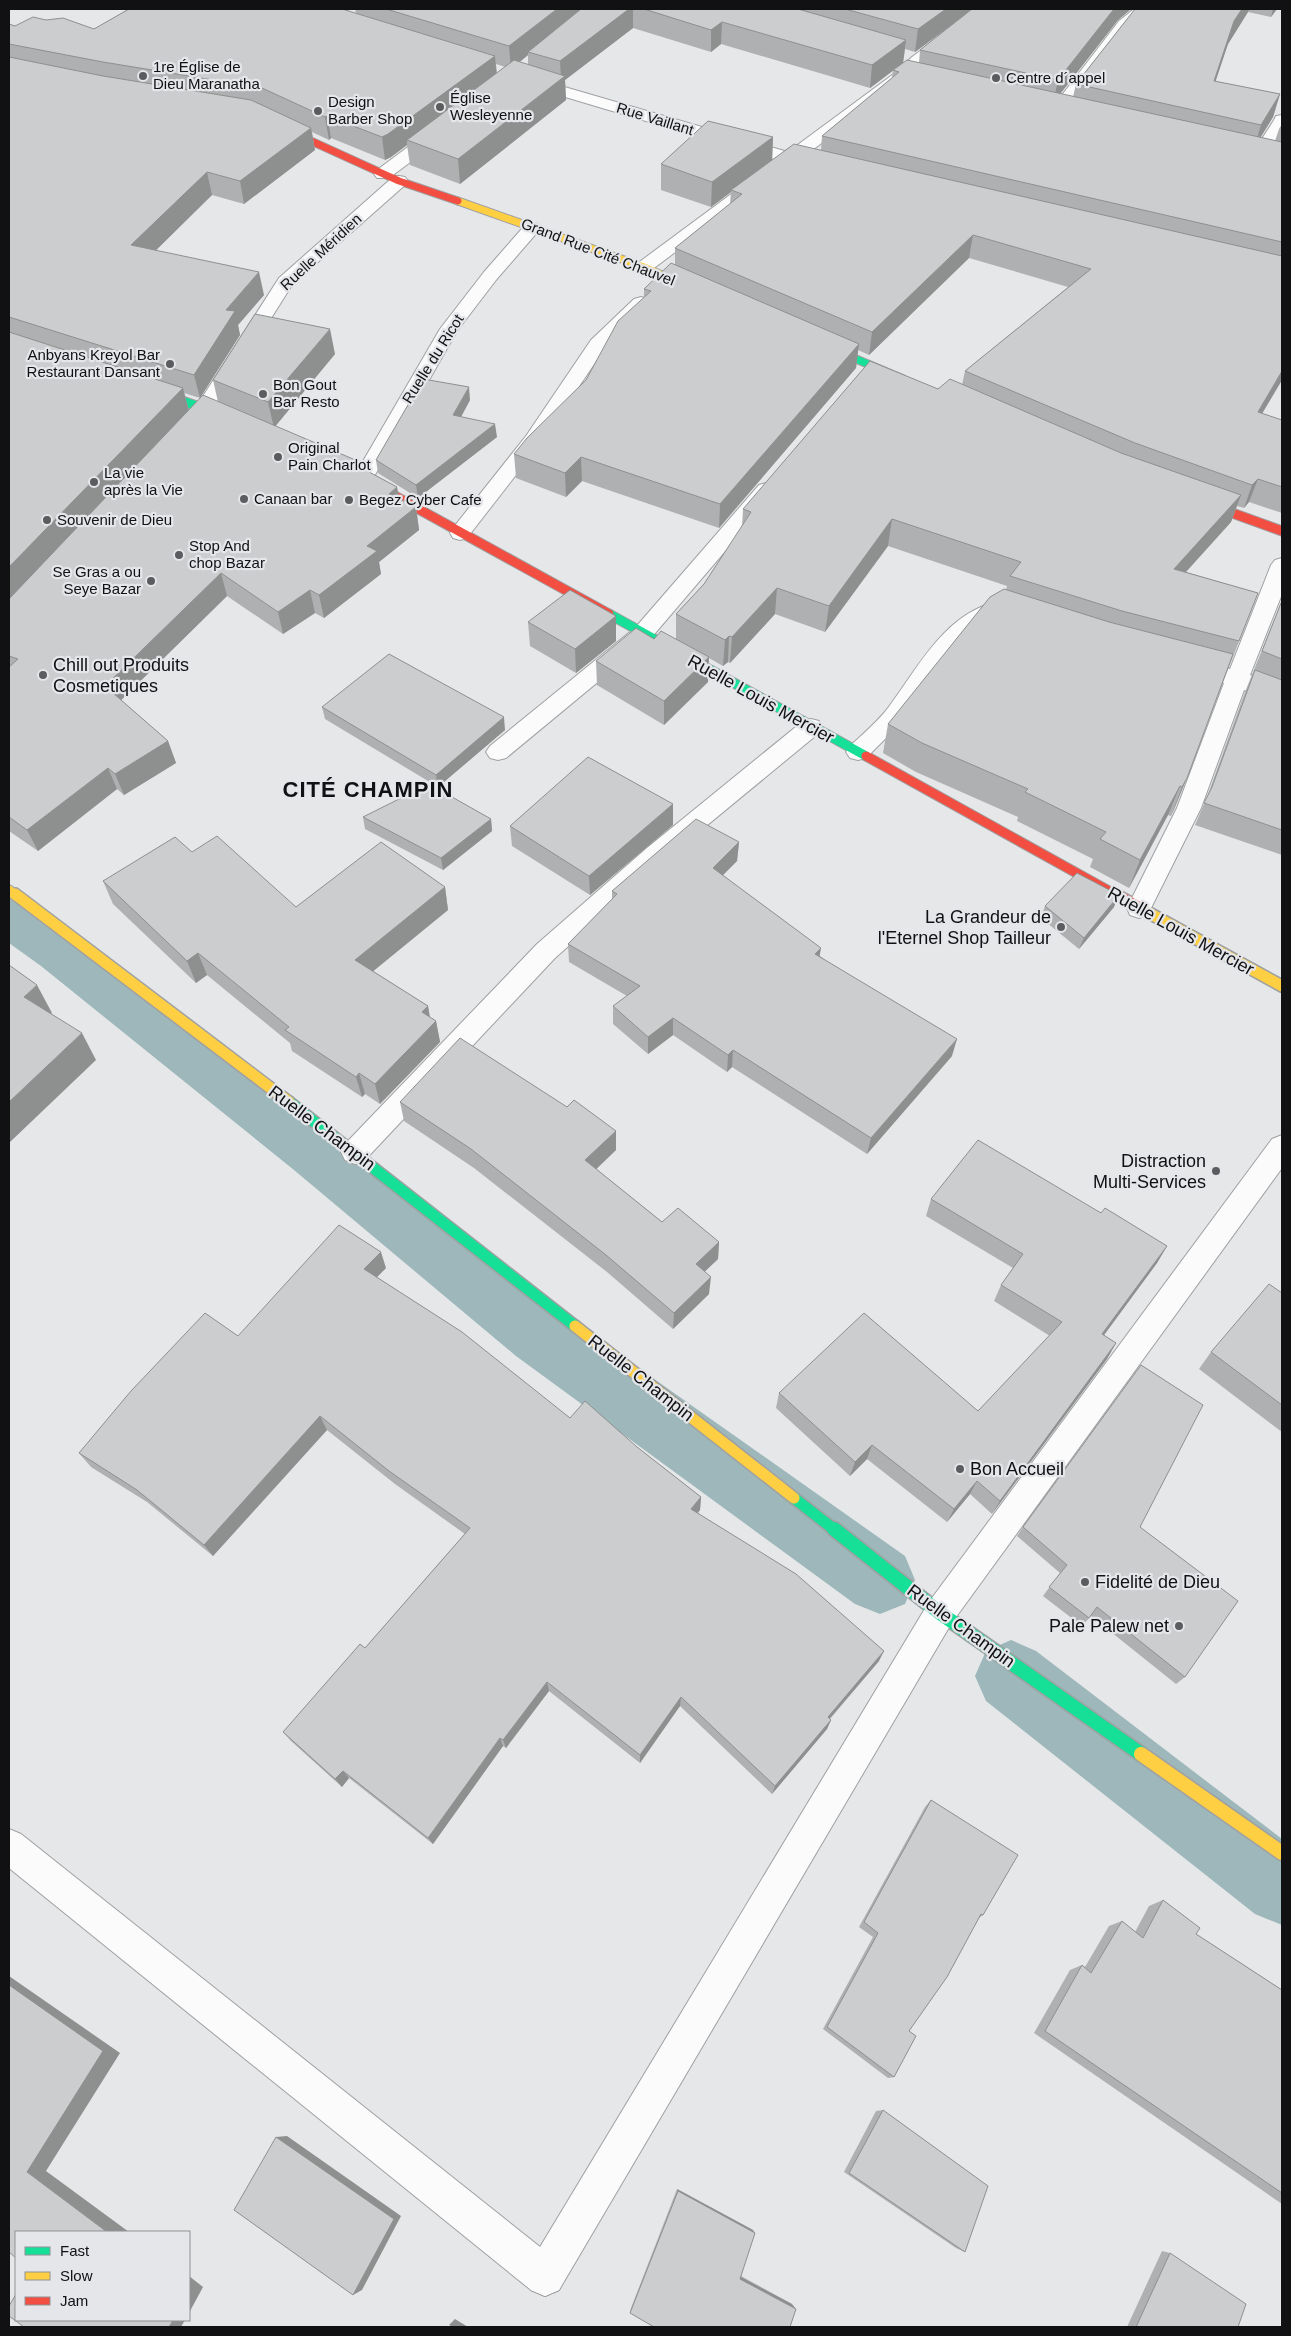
<svg xmlns="http://www.w3.org/2000/svg" width="1291" height="2336" viewBox="0 0 1291 2336" font-family="Arial,sans-serif">
<rect width="100%" height="100%" fill="#e5e7e9"/>
<g fill="none" stroke-linecap="round" stroke-linejoin="round">
<g fill="#9db7ba" fill-rule="evenodd">
<path d="M9 894 28 900 79 936 336 1134 562 1314 905 1556 915 1580 905 1604 880 1614 855 1604 516 1356 294 1170 41 966 9 943Z"/>
<path d="M1011 1640 1036 1651 1282 1839V1925L1255 1914 986 1701 975 1676 986 1651Z"/>
</g>
<g stroke="#9fa0a2" stroke-width="2">
<g id="lane">
<path d="M1282 115V133L1267 156 1265 160H1253L1251 156 1274 120 1276 116Z"/>
<path d="M9 1829 21 1834 559 2262 565 2276 559 2290 545 2296 531 2290 9 1868Z"/>
</g>
</g>
<g stroke="#9fa0a2" stroke-width="2">
<g id="street">
<path d="M976 9H993L924 63 907 79 803 157 819 161 822 165 819 169 813 170 793 164 650 271H638L635 267 638 263 777 160 525 85 523 82 525 79H537L788 152 895 73 912 57Z"/>
<path d="M1134 9H1151L1131 27 1064 114H1052L1050 111 1052 108 1119 21Z"/>
<path d="M438 128 444 129 446 133 444 137 389 178H377L374 174 377 170 432 129Z"/>
<path d="M399 176 405 177 408 181 405 185 292 285 212 412 194 431 187 433 180 431 177 427 198 404 279 278 393 177Z"/>
<path d="M532 223 538 224 541 228 496 280 457 331 372 480 365 481 358 480 355 475 440 329 484 272 526 224Z"/>
<path d="M641 297 648 299 650 303 648 307 605 348 540 444 467 538 460 540 453 538 450 533 453 528 526 436 591 340 634 299Z"/>
<path d="M766 483 773 485 776 490 773 495 651 638 506 758 498 760 490 758 486 752 490 746 635 628 759 485Z"/>
<path d="M1282 558V594L1250 675 1282 687V704L1244 690 1201 808 1151 908 1148 915 1139 918 1130 915 1127 908 1177 808 1224 683 1182 672 1179 667 1182 662 1190 659 1230 669 1271 565 1275 560Z"/>
<path d="M995 602 1003 604 1006 609 1003 614 986 622 959 645 900 724 866 758 858 760 850 758 846 752 850 746C863 734 877 722 888 708 918 668 943 616 995 602Z"/>
<path d="M811 719 819 721 822 727 819 733 665 860 555 958 365 1160 355 1164 345 1160 341 1152 345 1144 537 944 647 848 803 721Z"/>
<path d="M1282 1135V1168L951 1624 559 2290 545 2296 531 2290 525 2276 531 2262 929 1602 1272 1139Z"/>
</g>
</g>
<g stroke="#9fa0a2" stroke-width="9">
<g id="fast-far3">
<path d="M823 345 903 379"/>
<path d="M151 390 166 395"/>
</g>
</g>
<g stroke="#9fa0a2" stroke-width="11">
<g id="fast-far2">
<path d="M162 394 228 417"/>
<path d="M609 614 866 756"/>
</g>
</g>
<g stroke="#9fa0a2" stroke-width="14">
<g id="fast-far1">
<path d="M289 1102 575 1326"/>
<path d="M794 1498 836 1531"/>
</g>
</g>
<g stroke="#9fa0a2" stroke-width="17">
<path id="fast" d="M834 1529 940 1613 1141 1754"/>
</g>
<g stroke="#9fa0a2" stroke-width="9">
<path id="slow-far3" d="M458 201 644 267 694 289"/>
</g>
<g stroke="#9fa0a2" stroke-width="11">
<path id="slow-far2" d="M9 890 16 896"/>
</g>
<g stroke="#9fa0a2" stroke-width="14">
<g id="slow-far1">
<path d="M15 894 289 1102"/>
<path d="M1140 908 1282 986"/>
<path d="M575 1326 794 1498"/>
</g>
</g>
<g stroke="#9fa0a2" stroke-width="17">
<path id="slow" d="M1141 1754 1282 1853"/>
</g>
<g stroke="#9fa0a2" stroke-width="9">
<path id="jam-far2" d="M278 126 399 181 458 201"/>
</g>
<g stroke="#9fa0a2" stroke-width="11">
<g id="jam-far1">
<path d="M384 490 609 614"/>
<path d="M1199 501 1282 531"/>
<path d="M866 756 1118 896"/>
</g>
</g>
<g stroke="#9fa0a2" stroke-width="14">
<path id="jam" d="M1115 894 1140 908"/>
</g>
<use href="#lane" fill="#fbfbfc" fill-rule="evenodd"/>
<use href="#street" fill="#fbfbfc" fill-rule="evenodd"/>
<use href="#fast-far3" stroke="#16e098" stroke-width="7"/>
<use href="#fast-far2" stroke="#16e098" stroke-width="9"/>
<use href="#fast-far1" stroke="#16e098" stroke-width="11"/>
<use href="#fast" stroke="#16e098" stroke-width="14"/>
<use href="#slow-far3" stroke="#ffcf43" stroke-width="7"/>
<use href="#slow-far2" stroke="#ffcf43" stroke-width="9"/>
<use href="#slow-far1" stroke="#ffcf43" stroke-width="11"/>
<use href="#slow" stroke="#ffcf43" stroke-width="14"/>
<use href="#jam-far2" stroke="#f24e42" stroke-width="7"/>
<use href="#jam-far1" stroke="#f24e42" stroke-width="9"/>
<use href="#jam" stroke="#f24e42" stroke-width="11"/>
</g>
<g fill="#afb0b1" fill-rule="evenodd">
<path d="M129 9H351L348 11 356 13 355 9H1131L1118 20 1060 94 1073 97 1076 84 1135 9H1277L1271 17 1248 12 1228 44 1215 81 1280 94 1273 117 1260 138 1275 141 1279 129 1282 124V380L1262 414 1282 420V513L1249 502 1244 508 1237 506 1231 522 1186 572 1258 593 1229 667 1175 807 1171 816 1168 815 1129 888 1090 867 1093 859 1017 821 1018 817 916 772 883 753 888 724 1006 590 1007 586 888 546 825 632 775 614 730 663 728 662 723 666 709 658 708 682 664 725 597 685 596 661 654 639H676V614L704 584 742 527 743 509 938 389 962 385 965 371 1068 287 969 258 869 355 858 350 856 368 719 528 582 481 566 497 516 478 514 454 586 380 644 297V289L675 265V248L730 204 731 192 711 207 661 190V164L773 137 772 160 821 150 822 136 892 78 893 70 919 63 920 50 960 19 915 52 905 49 903 63 870 88 721 44 711 52 633 28 565 80 566 100 460 184 410 165 407 145 391 157 385 160 331 138 329 140 312 132 315 150 244 204 212 195 156 250 264 295 238 325 240 335 200 398 184 393 189 410 218 402 213 380 335 354 275 426 371 473 397 487 399 498 416 507 419 530 379 562 381 574 324 618 315 613 283 634 227 596 121 700 168 741 176 763 124 795 117 789 38 851 9 831V24L15 26 46 20 94 29ZM528 55V65L519 62 521 61ZM496 64 505 67 497 73Z"/>
<path d="M470 400 461 417 497 437 418 498 378 473 376 460Z"/>
<path d="M1281 603 1282 604V855L1195 825 1207 797 1245 692Z"/>
<path d="M528 622 616 641 576 673 530 646Z"/>
<path d="M322 707 505 730 438 787 325 719Z"/>
<path d="M673 804V825L590 895 512 846 510 826Z"/>
<path d="M363 817 491 819 492 831 443 870 365 829Z"/>
<path d="M739 842 737 861 723 875 820 956 952 1056 867 1154 732 1067 727 1072 673 1035 648 1054 613 1024V1006L627 996 569 962 568 944 612 899V891Z"/>
<path d="M192 852 296 907 445 887 448 910 373 971 428 1006 430 1017 436 1021 440 1042 380 1104 365 1094 362 1097 292 1051 290 1043 207 975 196 983 113 904 103 881Z"/>
<path d="M1045 906 1114 907 1079 949 1041 918Z"/>
<path d="M400 1102 567 1107 616 1131V1150L596 1169 662 1222 719 1242 718 1259 704 1272 709 1294 673 1329 607 1272 474 1168 404 1121Z"/>
<path d="M931 1199 1101 1213 1167 1246 1157 1263 1104 1335 1116 1343 1107 1359 992 1514 970 1494 947 1522 867 1459 850 1476 776 1408 779 1393 978 1411 1050 1336 994 1301 1001 1285 1013 1268 926 1216Z"/>
<path d="M386 1268 377 1277 570 1418 637 1447 701 1497 700 1510 698 1513 879 1661 830 1719 831 1720 827 1729 772 1794 680 1706 640 1763 549 1691 506 1748 503 1746 433 1844 349 1778 342 1787 291 1741 283 1732 365 1648 465 1534 395 1484 327 1430 213 1556 147 1502 91 1467 79 1453 238 1336Z"/>
<path d="M1282 1293V1432L1199 1369 1211 1352Z"/>
<path d="M1023 1527H1140L1185 1677 1176 1684 1091 1616 1082 1626 1043 1596 1060 1573 1017 1536Z"/>
<path d="M931 1800 983 1915 979 1918 909 2031 894 2077 888 2078 823 2029 873 1937 859 1927 925 1807Z"/>
<path d="M1163 1900 1196 1934 1282 1990V2204L1034 2033 1070 1970 1082 1965 1085 1967 1109 1926 1122 1921 1135 1932 1149 1906Z"/>
<path d="M883 2110 965 2252 956 2248 844 2172 876 2111Z"/>
<path d="M677 2189 753 2230 741 2276 792 2304 630 2313 631 2308Z"/>
<path d="M1162 2251 1170 2253 1238 2327H1127Z"/>
</g>
<g fill="#8e9090">
<path d="M557 9H586L528 52V55L511 69 509 46Z"/>
<path d="M629 9H633V28L565 80 566 100 460 184 458 159 561 79 560 61Z"/>
<path d="M946 9H973L915 52 918 29Z"/>
<path d="M1114 9H1131L1118 20 1053 103 1058 80Z"/>
<path d="M1242 9H1249L1248 12 1228 44 1208 104 1214 81 1234 21Z"/>
<path d="M1273 9H1277L1271 17Z"/>
<path d="M722 22 721 44 711 52V30Z"/>
<path d="M906 40 903 63 870 88 872 65Z"/>
<path d="M495 56 497 79 407 140V145L391 157 385 160 382 137Z"/>
<path d="M1280 94 1273 117 1254 148 1261 125Z"/>
<path d="M327 116 331 138 329 140 325 117Z"/>
<path d="M311 128 315 150 244 204 240 181Z"/>
<path d="M773 137 772 162 731 190V192L711 207 712 182Z"/>
<path d="M207 172 212 195 138 268 131 245Z"/>
<path d="M973 235 969 258 869 355 872 332Z"/>
<path d="M259 272 264 295 238 325 240 335 200 398 194 375 226 310Z"/>
<path d="M330 329 335 354 274 428 268 402Z"/>
<path d="M859 344 856 368 719 528 720 504Z"/>
<path d="M1282 371V380L1249 435 1258 412Z"/>
<path d="M469 387 470 400 455 428 453 415Z"/>
<path d="M183 388 189 411 9 600V567Z"/>
<path d="M495 424 497 437 418 498 416 485Z"/>
<path d="M581 457 582 481 566 497 565 473Z"/>
<path d="M1258 479 1249 502 1244 508 1252 485Z"/>
<path d="M397 487 401 510 389 494Z"/>
<path d="M1241 495 1231 522 1165 595 1174 569Z"/>
<path d="M416 507 419 530 379 562 381 574 324 618 319 595 367 546Z"/>
<path d="M892 519 888 546 825 632 829 606Z"/>
<path d="M221 573 227 596 113 708 105 686Z"/>
<path d="M777 588 775 614 730 663 732 637Z"/>
<path d="M310 590 315 613 283 634 278 612Z"/>
<path d="M616 616V641L576 673 575 649Z"/>
<path d="M729 636 728 662 723 666 725 640Z"/>
<path d="M709 657 708 682 664 725V701Z"/>
<path d="M504 717 505 730 438 787 436 775Z"/>
<path d="M168 741 176 763 124 795 115 774Z"/>
<path d="M108 768 117 789 38 851 27 830Z"/>
<path d="M1187 778 1175 807 1171 816 1182 787Z"/>
<path d="M1180 786 1168 815 1129 888 1140 860Z"/>
<path d="M673 804V825L590 895 589 876Z"/>
<path d="M491 819 492 831 443 870 441 858Z"/>
<path d="M739 842 737 861 712 886 713 868Z"/>
<path d="M445 887 448 910 360 982 355 960Z"/>
<path d="M1119 895 1114 907 1079 949 1084 938Z"/>
<path d="M821 948 818 966 815 954Z"/>
<path d="M198 953 207 975 196 983 187 961Z"/>
<path d="M37 985 52 1013 39 1024 24 997Z"/>
<path d="M428 1006 431 1026 436 1021 440 1042 380 1104 375 1084 422 1012Z"/>
<path d="M673 1018V1035L648 1054V1037Z"/>
<path d="M82 1033 96 1060 9 1143V1102Z"/>
<path d="M957 1039 952 1056 867 1154 871 1138Z"/>
<path d="M733 1050 732 1067 727 1072 728 1055Z"/>
<path d="M359 1073 365 1094 362 1097 356 1077Z"/>
<path d="M616 1131V1150L587 1178 585 1160Z"/>
<path d="M719 1242 718 1259 695 1281 696 1264Z"/>
<path d="M1167 1246 1157 1263 1093 1350 1102 1334Z"/>
<path d="M381 1252 386 1268 369 1285 364 1269Z"/>
<path d="M711 1277 709 1294 673 1329 674 1313Z"/>
<path d="M1116 1343 1107 1359 992 1514 1000 1501Z"/>
<path d="M320 1416 327 1430 213 1556 204 1545Z"/>
<path d="M872 1445 867 1459 850 1476 855 1462Z"/>
<path d="M977 1481 970 1494 947 1522 954 1509Z"/>
<path d="M701 1497 700 1510 690 1521 691 1509Z"/>
<path d="M884 1651 879 1661 824 1725 828 1717Z"/>
<path d="M547 1682 549 1691 506 1748 503 1740Z"/>
<path d="M681 1697 680 1706 640 1763V1755Z"/>
<path d="M831 1720 827 1729 772 1794 775 1786Z"/>
<path d="M500 1738 503 1746 433 1844 428 1838Z"/>
<path d="M343 1771 349 1778 342 1787 335 1779Z"/>
<path d="M9 1976 120 2053 46 2171 129 2232H107L27 2172 9 1985Z"/>
<path d="M287 2136 401 2216 362 2290 353 2295 276 2137Z"/>
<path d="M677 2189 753 2230 755 2233 678 2191Z"/>
<path d="M737 2275 792 2304 796 2309 740 2279Z"/>
<path d="M189 2276 203 2287 189 2313Z"/>
<path d="M455 2319 468 2327H453L449 2325Z"/>
<path d="M173 2320H185L181 2327H169Z"/>
</g>
<g fill="#cbcdce" stroke="#8e9090">
<path d="M129 9H342L495 56 388 134 382 137 327 116 325 117 262 88 103 62 9 44V24L15 26 33 17 46 20 63 18 94 29Z"/>
<path d="M386 9H557L509 46Z"/>
<path d="M581 9H629L560 61 528 52Z"/>
<path d="M644 9H798L906 40 872 65 722 22 711 30Z"/>
<path d="M845 9H946L918 29Z"/>
<path d="M972 9H1114L1058 80 920 50Z"/>
<path d="M1135 9H1242L1234 21 1214 81 1280 94 1261 125 1076 84Z"/>
<path d="M9 57 103 76 251 100 311 128 240 181 207 172 131 245 259 272 226 310 235 311 194 375 9 317Z"/>
<path d="M514 60 565 76 458 159 407 140Z"/>
<path d="M907 60 1282 142V242L822 136 899 72 893 70Z"/>
<path d="M708 121 773 137 712 182 661 164Z"/>
<path d="M794 144 1282 256V371L1258 412 1282 420V487L1258 479 1252 485 1135 443 965 371 1091 269 973 235 872 332 675 248 742 194 731 190Z"/>
<path d="M671 263 859 344 720 504 581 457 565 473 514 454 527 438 586 380 618 321 651 291 644 289Z"/>
<path d="M255 314 330 329 268 402 213 380Z"/>
<path d="M9 332 183 388 9 567Z"/>
<path d="M870 361 938 389 950 379 1121 453 1241 495 1174 569 1258 593 1239 641 1122 611 1010 576 1021 562 892 519 829 606 777 588 732 637 729 636 725 640 676 614 704 584 751 512 743 509Z"/>
<path d="M423 379 469 387 453 415 495 424 416 485 376 460Z"/>
<path d="M203 395 353 459 371 473 397 487 389 494 416 507 367 546 377 551 319 595 310 590 278 612 221 573 105 686 168 741 115 774 108 768 27 830 9 817V667L18 659 9 656V599Z"/>
<path d="M1004 589 1109 622 1233 654 1187 778 1182 787 1180 786 1140 860 1100 839 1106 832 1025 792 1028 789 922 743 888 724 990 597Z"/>
<path d="M570 590 616 616 575 649 528 622Z"/>
<path d="M1281 603 1282 604V659L1262 651Z"/>
<path d="M636 628 654 639 661 631 709 657 664 701 596 661Z"/>
<path d="M389 654 504 717 436 775 322 707Z"/>
<path d="M1255 670 1282 680V830L1204 803 1212 787Z"/>
<path d="M588 757 673 804 589 876 510 826Z"/>
<path d="M429 784 491 819 441 858 363 817Z"/>
<path d="M696 819 739 842 713 868 821 948 815 954 957 1039 871 1138 733 1050 728 1055 673 1018 648 1037 613 1006 640 986 568 944 617 894 612 891Z"/>
<path d="M217 836 296 907 381 842 445 887 355 960 428 1006 422 1012 436 1021 375 1084 359 1073 356 1077 285 1030 289 1027 198 953 187 961 103 881 175 837 192 852Z"/>
<path d="M1077 873 1119 895 1084 938 1045 906Z"/>
<path d="M9 965 37 985 24 997 82 1033 9 1102Z"/>
<path d="M460 1038 567 1107 574 1100 616 1131 585 1160 662 1222 678 1208 719 1242 696 1264 711 1277 674 1313 606 1255 471 1149 400 1102Z"/>
<path d="M978 1140 1101 1213 1105 1208 1167 1246 1102 1334 1116 1343 1000 1501 977 1481 954 1509 872 1445 855 1462 779 1393 864 1313 978 1411 1062 1322 1001 1285 1023 1254 931 1199Z"/>
<path d="M339 1225 381 1252 364 1269 462 1332 570 1418 585 1401 637 1447 701 1497 691 1509 796 1574 884 1651 828 1717 831 1720 775 1786 681 1697 640 1755 547 1682 503 1740 500 1738 428 1838 343 1771 335 1779 283 1732 360 1644 365 1648 470 1528 389 1471 320 1416 204 1545 137 1490 79 1453 131 1391 205 1313 238 1336Z"/>
<path d="M1269 1284 1282 1293V1405L1211 1352Z"/>
<path d="M1141 1365 1203 1405 1140 1527 1238 1601 1185 1677 1097 1607 1089 1618 1049 1587 1067 1565 1023 1527Z"/>
<path d="M931 1800 1018 1855 983 1915 981 1914 947 1977 909 2031 916 2036 894 2077 827 2027 878 1933 864 1922Z"/>
<path d="M1163 1900 1200 1928 1196 1934 1282 1990V2193L1045 2031 1082 1965 1091 1973 1122 1921 1143 1938Z"/>
<path d="M9 1985 103 2051 27 2172 107 2232H16V2258L9 2252Z"/>
<path d="M883 2110 988 2186 965 2252 849 2173Z"/>
<path d="M276 2137 394 2219 353 2295 234 2210Z"/>
<path d="M678 2191 755 2233 740 2279 796 2309 790 2327H654L630 2313Z"/>
<path d="M1170 2253 1246 2304 1238 2327H1136Z"/>
<path d="M16 2294V2320H173L169 2327H24L9 2316V2306Z"/>
</g>
<g fill="#5b5c5e" stroke="#e4e6ea" stroke-width="2">
<circle cx="143" cy="76" r="5"/>
<circle cx="996" cy="78" r="5"/>
<circle cx="440" cy="107" r="5"/>
<circle cx="318" cy="111" r="5"/>
<circle cx="170" cy="364" r="5"/>
<circle cx="263" cy="394" r="5"/>
<circle cx="278" cy="457" r="5"/>
<circle cx="94" cy="482" r="5"/>
<circle cx="244" cy="499" r="5"/>
<circle cx="349" cy="500" r="5"/>
<circle cx="47" cy="520" r="5"/>
<circle cx="179" cy="555" r="5"/>
<circle cx="151" cy="581" r="5"/>
<circle cx="43" cy="675" r="5"/>
<circle cx="1061" cy="927" r="5"/>
<circle cx="1216" cy="1171" r="5"/>
<circle cx="960" cy="1469" r="5"/>
<circle cx="1085" cy="1582" r="5"/>
<circle cx="1179" cy="1626" r="5"/>
</g>
<g text-anchor="middle" stroke-width="4.5" stroke-linejoin="round" paint-order="stroke">
<g font-size="15" fill="#111113" stroke="#e4e6ea" text-anchor="start">
<text x="153" y="72">1re Église de<tspan x="153" dy="17">Dieu Maranatha</tspan></text>
<text x="1006" y="83">Centre d´appel</text>
<text x="450" y="103">Église<tspan x="450" dy="17">Wesleyenne</tspan></text>
<text x="328" y="107">Design<tspan x="328" dy="17">Barber Shop</tspan></text>
<text x="160" y="360" text-anchor="end">Anbyans Kreyol Bar<tspan x="160" dy="17">Restaurant Dansant</tspan></text>
<text x="273" y="390">Bon Gout<tspan x="273" dy="17">Bar Resto</tspan></text>
<text x="288" y="453">Original<tspan x="288" dy="17">Pain Charlot</tspan></text>
<text x="104" y="478">La vie<tspan x="104" dy="17">après la Vie</tspan></text>
<text x="254" y="504">Canaan bar</text>
<text x="359" y="505">Begez Cyber Cafe</text>
<text x="57" y="525">Souvenir de Dieu</text>
<text x="189" y="551">Stop And<tspan x="189" dy="17">chop Bazar</tspan></text>
<text x="141" y="577" text-anchor="end">Se Gras a ou<tspan x="141" dy="17">Seye Bazar</tspan></text>
</g>
<g font-size="15" fill="#111113" stroke="#e4e6ea">
<text transform="translate(655 119) rotate(17)" y="5">Rue Vaillant</text>
<text transform="translate(321 252) rotate(-43)" y="5">Ruelle Méridien</text>
<text transform="translate(598 252) rotate(21)" y="5">Grand Rue Cité Chauvel</text>
<text transform="translate(433 359) rotate(-58)" y="5">Ruelle du Ricot</text>
</g>
<g font-size="18" fill="#111113" stroke="#e4e6ea" text-anchor="start">
<text x="53" y="671">Chill out Produits<tspan x="53" dy="21">Cosmetiques</tspan></text>
<text x="1051" y="923" text-anchor="end">La Grandeur de<tspan x="1051" dy="21">l'Eternel Shop Tailleur</tspan></text>
<text x="1206" y="1167" text-anchor="end">Distraction<tspan x="1206" dy="21">Multi-Services</tspan></text>
<text x="970" y="1475">Bon Accueil</text>
<text x="1095" y="1588">Fidelité de Dieu</text>
<text x="1169" y="1632" text-anchor="end">Pale Palew net</text>
</g>
<g font-size="18" fill="#111113" stroke="#e4e6ea">
<text transform="translate(761 699) rotate(29)" y="6">Ruelle Louis Mercier</text>
<text transform="translate(1181 931) rotate(29)" y="6">Ruelle Louis Mercier</text>
<text transform="translate(322 1128) rotate(37)" y="6">Ruelle Champin</text>
<text transform="translate(641 1378) rotate(38)" y="6">Ruelle Champin</text>
<text transform="translate(961 1626) rotate(36)" y="6">Ruelle Champin</text>
</g>
<g font-size="22" font-weight="bold" letter-spacing="1" fill="#111113" stroke="#e4e6ea">
<text x="368" y="797">CITÉ CHAMPIN</text>
</g>
</g>
<rect width="1291" height="2336" fill="none" stroke="#111113" stroke-width="20"/>
<rect x="15" y="2231" width="175" height="90" fill="#e4e6ea" stroke="#909194"/>
<rect x="25" y="2247" width="25" height="8" fill="#16e098" stroke="#909194"/>
<text x="60" y="2256" font-size="15" fill="#111113">Fast</text>
<rect x="25" y="2272" width="25" height="8" fill="#ffcf43" stroke="#909194"/>
<text x="60" y="2281" font-size="15" fill="#111113">Slow</text>
<rect x="25" y="2297" width="25" height="8" fill="#f24e42" stroke="#909194"/>
<text x="60" y="2306" font-size="15" fill="#111113">Jam</text>
</svg>
